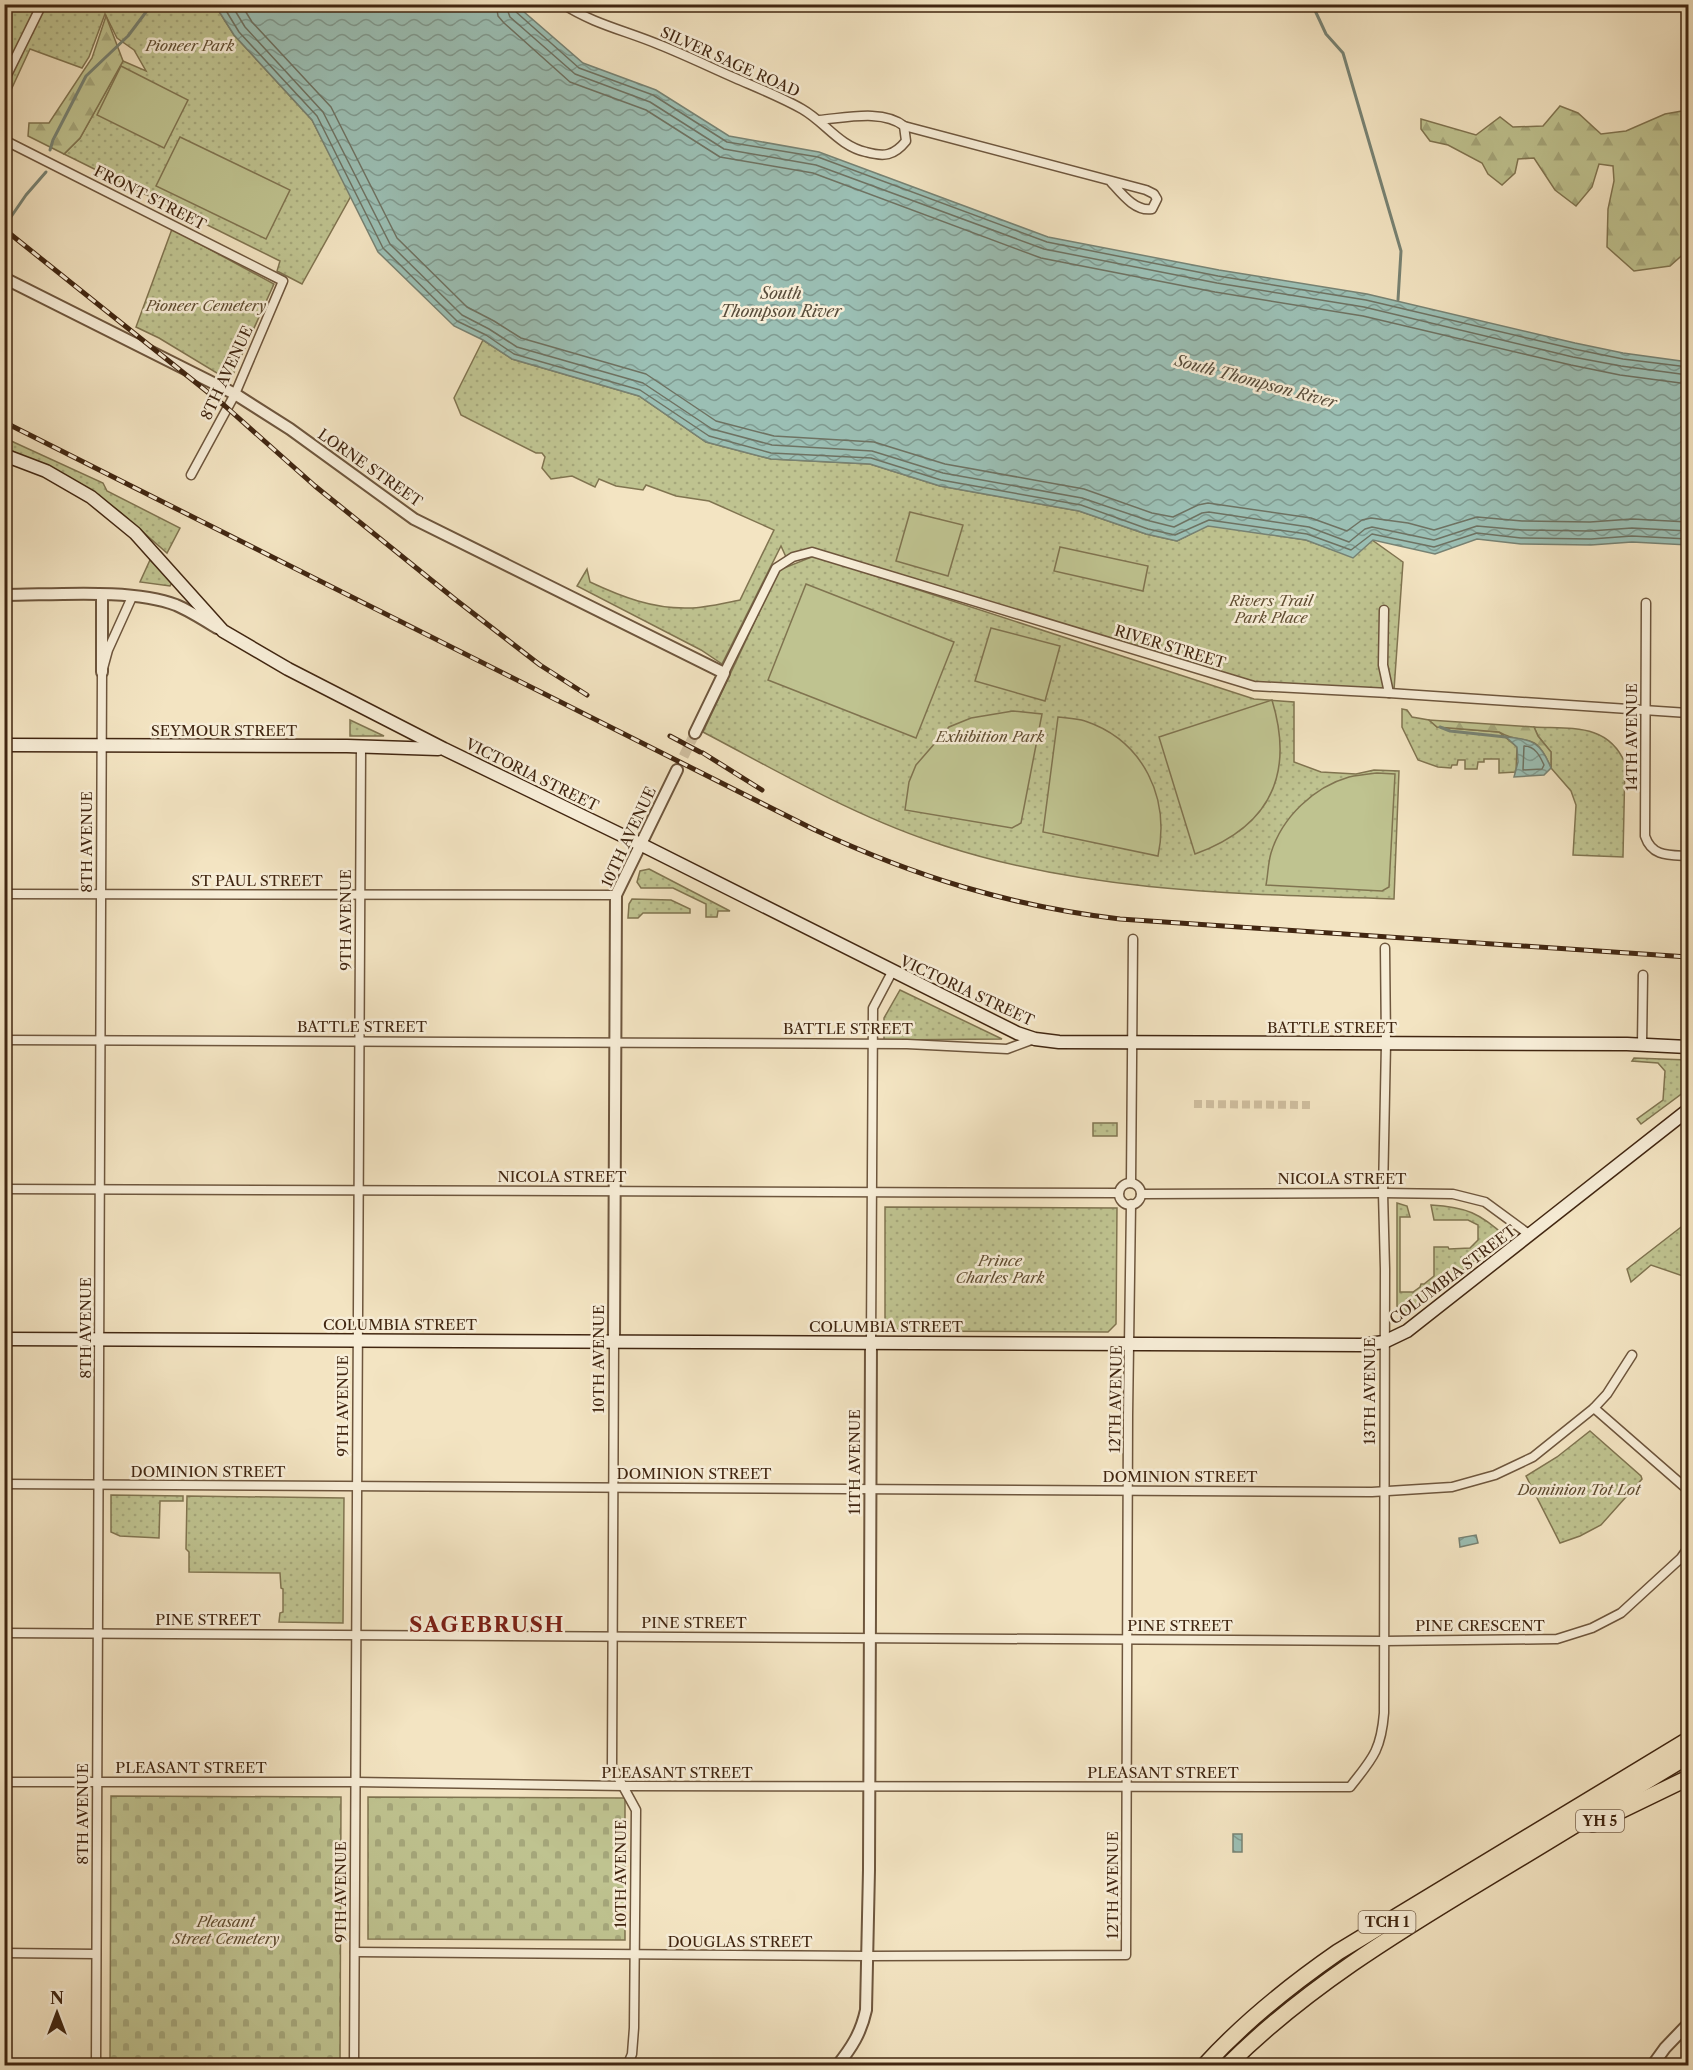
<svg xmlns="http://www.w3.org/2000/svg" width="1693" height="2070" viewBox="0 0 1693 2070" font-family="'Libre Caslon Text',serif">
<defs>
<pattern id="green-dots" width="8" height="8" patternUnits="userSpaceOnUse" patternTransform="scale(1.5)"><rect width="8" height="8" fill="#bfc390"/><path d="M2 2h.1M6 6h.1" fill="none" stroke="#a5a77b" stroke-width="1.8" stroke-linecap="round"/></pattern>
<pattern id="forest-firs" width="22" height="20" patternUnits="userSpaceOnUse" patternTransform="scale(1.5)"><rect width="22" height="20" fill="#bfc390"/><path d="M5 1l3.5 6h-7zM16 11l3.5 6h-7z" fill="#a5a77b"/></pattern>
<pattern id="cemetery-stones" width="16" height="16" patternUnits="userSpaceOnUse" patternTransform="scale(1.5)"><rect width="16" height="16" fill="#bfc390"/><path d="M2 7V4a2 2 0 0 1 4 0v3zM10 15v-3a2 2 0 0 1 4 0v3z" fill="#a5a77b"/></pattern>
<pattern id="water-waves" width="16" height="10" patternUnits="userSpaceOnUse" patternTransform="scale(1.5)"><rect width="16" height="10" fill="#9bbfb4"/><path d="M0 5q4-4 8 0t8 0" fill="none" stroke="#809b91"/></pattern>
</defs>
<rect width="100%" height="100%" fill="#f3e4c2"/>
<filter id="stains"><feTurbulence type="fractalNoise" baseFrequency=".00333" numOctaves="4"/><feColorMatrix values="0 0 0 0 .2 0 0 0 0 .09 0 0 0 0 .02 0 0 0 .5 -.17"/></filter>
<radialGradient id="worn" r=".72"><stop offset=".6" stop-color="#630" stop-opacity="0"/><stop offset="1" stop-color="#630" stop-opacity=".3"/></radialGradient>
<g fill="url(#green-dots)" stroke="#807450" stroke-width="1.5">
<path d="M5 5H215L234 35 312 120 351 196 302 284 277 271 280 261 64 154 80 138 123 61 146 71 134 50 117 38 105 14 89 57 82 68 30 49 5 103Z"/>
<path d="M172 229 274 284 230 381 159 338 136 327Z"/>
<path d="M483 340 512 359 639 396 706 442 771 459 870 464 940 486 1079 511 1146 534 1177 541 1208 525 1306 540 1353 557 1372 540 1403 562 1394 690 1255 683 812 548 786 557 781 546 722 664 701 650 577 586 587 569 590 582C622 597 653 609 689 608 706 608 724 603 740 600L774 530 709 501 676 496 646 485 643 490 616 486 599 479 595 487 572 476 551 479 542 468 545 457 542 453H536L461 415 454 398Z"/>
<path d="M9 440 103 483 107 491 180 528 167 553 120 512 81 484 8 449Z"/>
<path d="M814 556 1254 699 1294 702V762L1321 772 1356 774 1374 770 1399 771 1394 899C1243 894 1090 893 945 846 859 819 781 773 703 732L779 570Z"/>
<path d="M150 560 173 581 170 586 140 582Z"/>
<path d="M1402 709 1407 710 1412 717 1429 720 1437 727 1499 732 1517 747 1516 772 1499 773V759H1484V762H1478L1477 769H1465V760H1458L1457 765H1452L1451 768 1438 767 1418 760 1402 727Z"/>
<path d="M350 720 384 736H350Z"/>
<path d="M1534 727C1571 729 1608 723 1625 763L1623 857 1573 855 1576 805 1571 791 1551 768V752L1538 736Z"/>
<path d="M649 869 730 911H718L717 917H706V904L673 888H641L637 882 640 871Z"/>
<path d="M632 899 671 900 690 909V913H643L638 918H628L629 904Z"/>
<path d="M900 990 1002 1039 884 1040V1018Z"/>
<path d="M1634 1058 1688 1060V1089L1641 1124 1637 1119 1663 1100 1665 1071 1658 1063 1632 1061Z"/>
<rect x="1093" y="1123" width="24" height="13"/>
<path d="M1397 1203 1407 1206 1410 1217H1400V1292H1413L1420 1287 1421 1284H1424L1434 1276V1247H1448L1449 1249 1470 1248 1478 1240V1225L1468 1220H1434L1431 1205C1466 1207 1480 1213 1506 1237L1407 1313 1397 1306Z"/>
<path d="M885 1207 1117 1208 1116 1324 1108 1332 885 1331Z"/>
<path d="M1685 1224 1688 1225V1301L1684 1292 1683 1276 1651 1265 1631 1282 1627 1269Z"/>
<path d="M1590 1431 1641 1476 1642 1479 1601 1525 1580 1536 1560 1543 1526 1476 1557 1457Z"/>
<path d="M111 1495 183 1496V1501H160L159 1538 120 1536 111 1532Z"/>
<path d="M187 1496 344 1498 343 1623 279 1622 280 1613 283 1612V1589L281 1588 280 1573 189 1572V1552L186 1549Z"/>
</g>
<g fill="url(#forest-firs)" stroke="#807450" stroke-width="1.5">
<path d="M106 16 123 61 80 138 64 154 28 136 29 123H49L92 58Z"/>
<path d="M1560 106 1578 113 1601 134 1626 131 1665 114 1688 110V250L1670 266 1634 271 1607 247 1608 209 1614 181 1613 166 1599 164 1592 187 1576 206 1555 190 1534 158 1518 159 1515 173 1502 185 1488 174 1482 163 1448 145 1430 141 1421 129V119L1476 135 1500 117 1513 127 1543 126Z"/>
<path d="M1429 720 1534 727 1538 736 1551 752V768C1534 727 1526 748 1499 732L1437 727Z"/>
</g>
<g fill="url(#cemetery-stones)" stroke="#807450" stroke-width="1.5">
<path d="M111 1796 341 1797 340 2065H110Z"/>
<path d="M368 1797 625 1798V1940L368 1939Z"/>
</g>
<g fill="#bfc390" stroke="#807450" stroke-width="1.5">
<path d="M121 66 188 100 164 148 97 115Z"/>
<path d="M180 137 290 190 266 239 156 186Z"/>
<path d="M910 512 963 525 948 576 896 561Z"/>
<path d="M1060 547 1148 566 1143 591 1054 571Z"/>
<path d="M806 584 954 642 916 738 768 680Z"/>
<path d="M991 628 1060 646 1045 701 975 681Z"/>
<path d="M1272 700C1295 776 1269 827 1195 854L1159 737Z"/>
<path d="M1013 711 1042 714 1021 823 1012 828 905 810 909 782 916 765 949 727 971 718Z"/>
<path d="M1058 717C1067 718 1077 718 1085 721 1144 741 1170 798 1158 856L1043 832Z"/>
<path d="M1377 773 1395 774 1389 887 1382 891 1266 885C1268 875 1268 863 1271 853 1282 817 1314 787 1349 777 1358 775 1368 774 1377 773Z"/>
</g>
<g fill="url(#water-waves)" stroke="#778273" stroke-width="1.5">
<path d="M215 5H516L583 63 656 90 729 136 819 152 1048 237 1219 270 1367 294 1575 343 1623 353 1688 362V545L1632 542 1591 545 1521 544 1477 539 1435 554 1373 540 1353 558 1306 540 1208 526 1177 541 1146 534 1079 511 940 486 870 464 771 459 706 442 639 396 512 359 483 340 454 326 378 252 312 120 234 35Z"/>
<path d="M1506 737C1533 739 1541 743 1551 768L1544 775 1514 777 1518 762 1517 747Z"/>
<path d="M1476 1535 1478 1543 1460 1547 1459 1538Z"/>
<rect x="1233" y="1834" width="9" height="18"/>
</g>
<g fill="none" stroke-linecap="round" stroke-linejoin="round">
<g stroke="#6e7262" stroke-width="1.5">
<path d="M222 4 239 32 317 116 383 248 457 321 486 335 514 354 640 390 709 436 771 453 871 458 941 480 1081 505 1148 529 1175 535 1209 520 1307 534 1351 550 1372 534 1434 547 1477 533 1521 538 1591 539 1632 536 1688 539"/>
<path d="M231 4 245 27 323 112 390 244 462 315 489 329 517 347 643 383 712 429 772 445 872 451 943 473 1082 498 1150 521 1174 527 1202 513 1209 512 1309 527 1349 542 1365 529 1372 527 1434 540 1477 526 1522 530 1590 531 1632 528 1688 531"/>
<path d="M241 4 252 22 331 107 397 238 467 307 494 321 521 338 646 374 716 421 774 436 874 442 945 464 1084 489 1152 513 1173 517 1198 505 1208 503 1311 518 1347 531 1362 520 1371 518 1408 523 1434 530 1477 517 1522 521 1590 522 1632 519 1688 522"/>
<path d="M496 4 498 16 504 23 570 82 646 110 720 157 813 173 1041 258 1215 292 1363 316 1571 365 1620 375 1688 384"/>
<path d="M505 4 510 17 575 74 650 102 724 149 816 165 1044 249 1217 283 1364 307 1573 357 1621 366 1688 375"/>
<path d="M513 4 515 11 579 68 653 95 727 142 818 157 1047 242 1218 276 1366 300 1574 349 1623 359 1688 367"/>
<path d="M1524 746C1535 746 1540 756 1544 765L1542 769 1523 770Z"/>
</g>
<g stroke="#778273" stroke-width="3">
<path d="M1312 4 1326 34 1343 53 1401 251 1398 300"/>
<path d="M50 150 53 140 86 76 128 36 152 4"/>
<path d="M4 227 26 195 46 172"/>
<path d="M1440 727 1450 731 1506 737"/>
</g>
<path stroke="#cfbe9f" stroke-width="8" stroke-dasharray="8 4" stroke-linecap="butt" d="M1194 1104 1311 1105"/>
<path stroke="#cfbe9f" stroke-width="10" stroke-dasharray="10 5" stroke-linecap="butt" d="M677 770 695 733"/>
<g stroke="#6e563d" stroke-width="11">
<g id="minor">
<path d="M563 4C593 24 627 31 660 45 685 55 710 67 735 78 758 88 781 97 802 109 825 122 839 146 866 152 884 157 894 156 906 141L904 126C883 109 845 118 819 120"/>
<path d="M4 81 42 4"/>
<path d="M904 126 1146 190 1154 194 1157 199 1152 209C1135 212 1121 193 1111 182"/>
<path d="M4 140 283 281 235 394 191 475"/>
<path d="M1646 603 1645 836C1652 857 1669 855 1688 856"/>
<path d="M1384 610 1383 665 1389 693"/>
<path d="M724 673 776 568 793 557 812 552 1254 686 1389 693 1688 713"/>
<path d="M4 894 616 895"/>
<path d="M4 1040 907 1044 1007 1049 1034 1039"/>
<path d="M1642 1044 1643 975"/>
<path d="M1131 1183 1133 939"/>
<circle cx="1130" cy="1194" r="11"/>
<path d="M4 1189 1119 1193"/>
<path d="M1141 1194 1383 1193 1453 1194 1485 1202 1530 1235"/>
<path d="M614 1341 612 1766 636 1810 634 2028 632 2054 627 2066"/>
<path d="M871 1342 873 1008 892 972"/>
<path d="M1594 1408 1688 1490"/>
<path d="M4 1484 1372 1492 1452 1487 1495 1475 1533 1457 1594 1408 1607 1394 1632 1355"/>
<path d="M4 1633 1384 1641 1557 1639 1592 1628 1621 1613 1681 1558 1688 1548"/>
<path d="M4 1782H355L624 1786 1350 1787C1372 1759 1381 1751 1384 1713L1385 1269 1383 1193 1386 1043 1385 948"/>
<path d="M355 1952 868 1956 1126 1955 1128 1416 1131 1204"/>
<path d="M4 1953 96 1954"/>
<path d="M96 2066 102 672 108 650 132 597"/>
<path d="M354 2066 361 747"/>
</g>
</g>
<g stroke="#6e563d" stroke-width="14">
<g id="tertiary">
<path d="M4 278 235 394 290 429 414 519 724 673 695 733"/>
<path d="M4 595C53 595 132 588 176 605 190 611 204 620 217 628"/>
<path d="M102 672V595"/>
<path d="M614 1341 616 895 677 770"/>
<path d="M837 2066C852 2047 861 2033 866 2010L869 1870 871 1342"/>
<path d="M1652 2066 1665 2048 1688 2024"/>
</g>
</g>
<g stroke="#412611" stroke-width="15">
<g id="secondary">
<path d="M4 455 46 471 91 497 135 533 223 631 288 669 444 749 640 844 1017 1033 1035 1039 1059 1042 1627 1044 1688 1047"/>
<path d="M4 745 347 746 438 749"/>
<path d="M4 1339 1361 1345 1384 1342 1407 1331 1688 1110"/>
</g>
</g>
<g stroke="#412611" stroke-width="18">
<g id="motorway">
<path d="M1593 1824 1688 1778"/>
<path d="M1204 2066C1244 2022 1289 1986 1338 1952L1688 1740"/>
<path d="M1227 2066C1304 1989 1396 1933 1489 1877 1556 1837 1622 1796 1688 1756"/>
</g>
</g>
<use href="#minor" stroke="#f7edd7" stroke-width="8"/>
<use href="#tertiary" stroke="#f7edd7" stroke-width="10"/>
<use href="#secondary" stroke="#f7edd7" stroke-width="12"/>
<use href="#motorway" stroke="#f3e4c2" stroke-width="15"/>
<g stroke="#412611" stroke-width="5">
<g id="rail">
<path d="M4 229 225 406 315 486 456 600 540 665 587 695"/>
<path d="M4 422 813 829C913 876 1010 906 1120 919L1688 957"/>
<path d="M670 736 700 752"/>
<path d="M703 753 762 790"/>
</g>
</g>
<use href="#rail" stroke="#f7edd7" stroke-width="3" stroke-dasharray="9" stroke-linecap="butt"/>
</g>
<g text-anchor="middle" stroke-width="5" stroke-linejoin="round" paint-order="stroke">
<g fill="#f7edd7" stroke="#78624c" stroke-width="1.5">
<rect x="1576" y="1810" width="48" height="22" rx="4.5"/>
<rect x="1358.5" y="1911" width="57" height="22" rx="4.5"/>
</g>
<g font-size="14" font-weight="bold" fill="#412611">
<text x="1600" y="1826">YH 5</text>
<text x="1387" y="1927">TCH 1</text>
</g>
<g font-size="15" font-style="italic" fill="#604d31" stroke="#f7edd7">
<text x="190" y="51">Pioneer Park</text>
<text x="206" y="311">Pioneer Cemetery</text>
<text x="1271" y="606">Rivers Trail<tspan x="1271" dy="17">Park Place</tspan></text>
<text x="990" y="742">Exhibition Park</text>
<text x="1000" y="1266">Prince<tspan x="1000" dy="17">Charles Park</tspan></text>
<text x="1579" y="1495">Dominion Tot Lot</text>
<text x="226" y="1927">Pleasant<tspan x="226" dy="17">Street Cemetery</tspan></text>
</g>
<g font-size="15" fill="#412611" stroke="#f7edd7">
<text transform="translate(730 62) rotate(24)" y="5">SILVER SAGE ROAD</text>
<text transform="translate(150 198) rotate(27)" y="5">FRONT STREET</text>
<text transform="translate(227 373) rotate(-65)" y="5">8TH AVENUE</text>
<text transform="translate(370 468) rotate(35)" y="5">LORNE STREET</text>
<text transform="translate(1170 647) rotate(17)" y="5">RIVER STREET</text>
<text x="224" y="736">SEYMOUR STREET</text>
<text transform="translate(1632 737) rotate(-90)" y="5">14TH AVENUE</text>
<text transform="translate(532 775) rotate(26)" y="5">VICTORIA STREET</text>
<text transform="translate(629 837) rotate(-65)" y="5">10TH AVENUE</text>
<text transform="translate(87 842) rotate(-90)" y="5">8TH AVENUE</text>
<text x="257" y="886">ST PAUL STREET</text>
<text transform="translate(346 920) rotate(-90)" y="5">9TH AVENUE</text>
<text transform="translate(967 991) rotate(25)" y="5">VICTORIA STREET</text>
<text x="362" y="1032">BATTLE STREET</text>
<text x="1332" y="1033">BATTLE STREET</text>
<text x="848" y="1034">BATTLE STREET</text>
<text x="562" y="1182">NICOLA STREET</text>
<text x="1342" y="1184">NICOLA STREET</text>
<text transform="translate(1453 1275) rotate(-37)" y="5">COLUMBIA STREET</text>
<text x="400" y="1330">COLUMBIA STREET</text>
<text x="886" y="1332">COLUMBIA STREET</text>
<text transform="translate(86 1328) rotate(-90)" y="5">8TH AVENUE</text>
<text transform="translate(599 1359) rotate(-90)" y="5">10TH AVENUE</text>
<text transform="translate(1370 1391) rotate(-90)" y="5">13TH AVENUE</text>
<text transform="translate(1116 1399) rotate(-89)" y="5">12TH AVENUE</text>
<text transform="translate(343 1406) rotate(-90)" y="5">9TH AVENUE</text>
<text transform="translate(855 1462) rotate(-90)" y="5">11TH AVENUE</text>
<text x="208" y="1477">DOMINION STREET</text>
<text x="694" y="1479">DOMINION STREET</text>
<text x="1180" y="1482">DOMINION STREET</text>
<text x="208" y="1625">PINE STREET</text>
<text x="694" y="1628">PINE STREET</text>
<text x="1180" y="1631">PINE STREET</text>
<text x="1480" y="1631">PINE CRESCENT</text>
<text x="191" y="1773">PLEASANT STREET</text>
<text x="677" y="1778">PLEASANT STREET</text>
<text x="1163" y="1778">PLEASANT STREET</text>
<text transform="translate(83 1814) rotate(-90)" y="5">8TH AVENUE</text>
<text transform="translate(621 1874) rotate(-90)" y="5">10TH AVENUE</text>
<text transform="translate(1113 1885) rotate(-90)" y="5">12TH AVENUE</text>
<text transform="translate(341 1892) rotate(-90)" y="5">9TH AVENUE</text>
<text x="740" y="1947">DOUGLAS STREET</text>
</g>
<g font-size="16" font-style="italic" fill="#584c3a" stroke="#f7edd7">
<text x="781" y="299">South<tspan x="781" dy="18">Thompson River</tspan></text>
<text transform="translate(1256 381) rotate(15)" y="6">South Thompson River</text>
</g>
<g font-size="21" font-weight="bold" letter-spacing="1.5" fill="#7a1f14" stroke="#f7edd7">
<text x="487" y="1632">SAGEBRUSH</text>
</g>
</g>
<rect width="1693" height="2070" fill="none" stroke="#f3e4c2" stroke-width="24"/>
<rect x="6" y="6" width="1681" height="2058" fill="none" stroke="#412611" stroke-width="3"/>
<rect x="12" y="12" width="1669" height="2046" fill="none" stroke="#412611" stroke-width="1.5"/>
<g transform="translate(57 2013)" stroke="#f7edd7" stroke-width="4.5" paint-order="stroke">
<path d="M0-4.5L10 22L0 15L-10 22Z" fill="#412611"/>
<text y="-9" font-size="16" font-weight="bold" text-anchor="middle" fill="#412611">N</text>
</g>
<rect width="100%" height="100%" filter="url(#stains)"/>
<rect width="100%" height="100%" fill="url(#worn)"/>
</svg>
